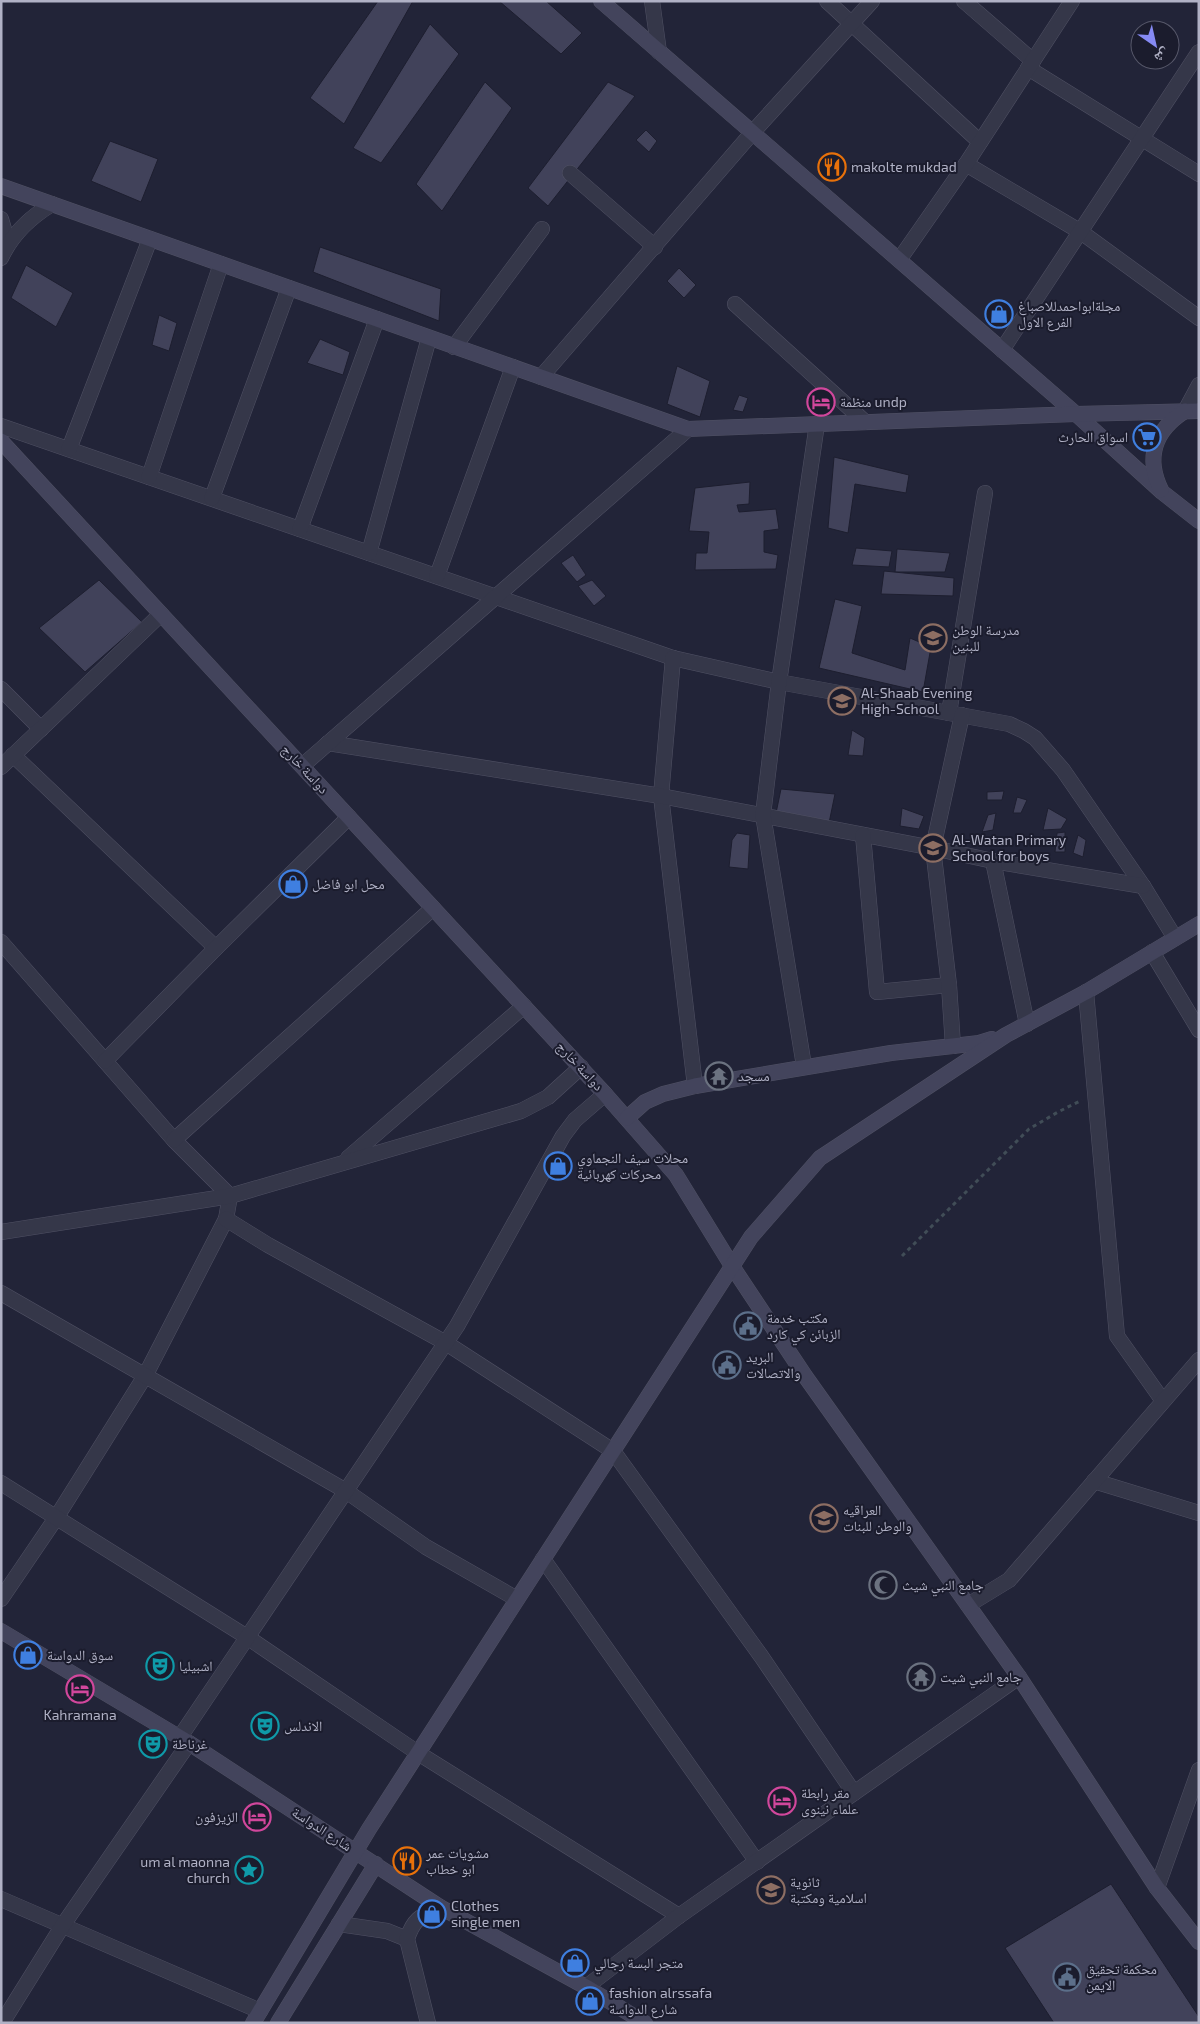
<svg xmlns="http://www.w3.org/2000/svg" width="1200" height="2024" viewBox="0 0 1200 2024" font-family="'Exo 2','Noto Naskh Arabic',sans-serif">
<rect width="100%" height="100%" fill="#222438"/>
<g fill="#41425a" stroke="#1d1e2f">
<path d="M378 1H413L344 124 310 98Z"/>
<path d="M499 1H546L582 33 561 54Z"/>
<path d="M430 24 459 54 381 163 353 148Z"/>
<path d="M485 82 512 108 442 211 416 184Z"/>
<path d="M608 82 635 96 548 206 528 188Z"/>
<path d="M646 130 657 141 649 152 636 140Z"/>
<path d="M110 141 158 159 141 202 91 181Z"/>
<path d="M320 247 441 289 439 321 313 272Z"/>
<path d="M26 265 73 293 56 327 11 298Z"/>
<path d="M679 268 696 285 684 298 667 281Z"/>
<path d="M159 315 177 323 169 351 152 345Z"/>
<path d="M320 339 350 352 343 375 307 363Z"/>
<path d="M677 366 710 381 700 417 667 404Z"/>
<path d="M739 395 748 398 743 412 733 410Z"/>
<path d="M834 457 909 475 906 493 855 484 848 533 828 528Z"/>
<path d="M750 482 749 504 737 505 739 512 776 509 779 529 764 531V552L778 555 776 569 695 570 696 553H707L709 532 689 531 695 488Z"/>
<path d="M856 548 892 551 889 567 852 565Z"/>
<path d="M897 549 950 553 945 572H895Z"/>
<path d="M573 555 586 575 577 582 561 563Z"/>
<path d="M884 571 954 578 953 596 881 594Z"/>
<path d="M99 580 142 622 85 672 39 628Z"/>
<path d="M592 580 606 596 594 606 578 586Z"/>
<path d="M835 599 862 606 852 653 905 670 910 638 931 647 923 692 819 668Z"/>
<path d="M852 730 865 738 863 756 848 755Z"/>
<path d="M781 789 835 794 829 823 776 813Z"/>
<path d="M1004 791 1002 800H987V792Z"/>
<path d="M1017 797 1027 800 1021 813H1013Z"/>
<path d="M902 808 924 816 919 829 900 826Z"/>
<path d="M1048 808 1067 819 1061 829 1043 830Z"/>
<path d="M996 813 993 830 982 832 988 815Z"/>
<path d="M1065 832V852H1055L1057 833Z"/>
<path d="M737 833 750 835 748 869 729 867 732 840Z"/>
<path d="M1078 835 1086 840 1083 857 1073 853Z"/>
<path d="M1111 1884 1199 2017V2023H1054L1005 1948Z"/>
</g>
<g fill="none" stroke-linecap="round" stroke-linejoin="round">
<g stroke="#505164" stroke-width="16">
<g id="street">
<path d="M652 1 659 52"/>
<path d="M827 1 980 142"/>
<path d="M964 1 1033 61"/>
<path d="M1028 68 1199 174"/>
<path d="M966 164 1081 232 1199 318"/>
<path d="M570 173 655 247"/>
<path d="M1 219 8 243"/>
<path d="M1 258C12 234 29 218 52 204"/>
<path d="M899 260 966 164 1072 1"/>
<path d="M735 304 865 422"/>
<path d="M454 347 542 229"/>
<path d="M1002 350 1199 52"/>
<path d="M541 377 752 133 872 1"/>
<path d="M1185 411 1199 385"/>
<path d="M1 426 673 658 779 682 1009 724 1024 731 1035 738 1063 770 1143 886 1175 938"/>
<path d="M69 449 150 239"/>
<path d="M149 477 221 264"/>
<path d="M212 498 289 288"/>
<path d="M300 529 377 319"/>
<path d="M369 553 429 338"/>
<path d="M437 576 513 367"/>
<path d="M673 658 661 796 695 1086"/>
<path d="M1 689 41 729"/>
<path d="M949 713 985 493"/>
<path d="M328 743 661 796 933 848 993 861 1143 886"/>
<path d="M13 755 216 948"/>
<path d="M302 766 688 429"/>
<path d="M1 767 161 614"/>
<path d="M863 835 877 992 949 985"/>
<path d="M993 861 1027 1024"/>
<path d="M1 942 174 1140 230 1196 226 1219 145 1376 56 1518 1 1599"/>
<path d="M1152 952 1199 1030"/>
<path d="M1086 992 1117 1336 1163 1401"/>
<path d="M953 1046 949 985 933 848 962 715"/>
<path d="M105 1061 216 948 349 817"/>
<path d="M804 1066 763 815 779 682 817 424"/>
<path d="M174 1140 433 908"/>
<path d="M348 1158 524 1006"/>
<path d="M226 1219 268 1245 446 1343 613 1451 761 1656 854 1793"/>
<path d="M1 1232 230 1196 521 1111 548 1097 581 1067"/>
<path d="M1 1293 346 1491 426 1547 517 1599"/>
<path d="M1094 1481 1199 1513"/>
<path d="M1 1483 247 1637 418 1753 679 1916"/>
<path d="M543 1559 757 1862"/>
<path d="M968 1605 1009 1580 1199 1360"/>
<path d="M180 1737 457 1326 563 1136 575 1120 605 1094"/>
<path d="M1157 1888 1199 1770"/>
<path d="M1 1899 260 2011"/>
<path d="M339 1924 387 1931 407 1939"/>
<path d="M586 1987 679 1916 1019 1677"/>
<path d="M2 2023 63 1925 189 1743"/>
<path d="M428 2023 407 1939C414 1918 421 1916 440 1907"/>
</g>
</g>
<g stroke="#505164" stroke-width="16">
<g id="secondary">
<path d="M601 1 1076 414 1162 492 1199 521"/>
<path d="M1 186 688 429 1076 414 1199 411"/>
<path d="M1 441 605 1094 676 1175 732 1266 805 1376 1019 1677 1157 1888 1199 1942"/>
<path d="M1161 490C1145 457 1155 430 1185 411"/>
<path d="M627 1118 645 1102 663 1094 695 1086 891 1053 979 1043 992 1039"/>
<path d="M1 1631 189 1743 440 1907 586 1987 645 2023"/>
<path d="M253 2023 369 1829 751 1237 820 1158 1006 1035 1086 992 1199 924"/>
<path d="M278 2023 376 1864"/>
</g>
</g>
<path stroke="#414d57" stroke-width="3" stroke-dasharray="4 4" stroke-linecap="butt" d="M902 1256 1029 1129 1058 1112 1082 1100"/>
<use href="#street" stroke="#353749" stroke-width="15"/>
<use href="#secondary" stroke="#43445c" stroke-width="15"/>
</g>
<defs>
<g id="restaurant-ring" transform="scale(1.4375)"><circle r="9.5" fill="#1b1c2d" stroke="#e8710a" stroke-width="1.5"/><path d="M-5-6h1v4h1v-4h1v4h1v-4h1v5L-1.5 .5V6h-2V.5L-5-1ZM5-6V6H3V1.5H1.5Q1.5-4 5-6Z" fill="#e8710a"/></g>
<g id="shop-ring" transform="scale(1.4375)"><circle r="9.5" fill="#1b1c2d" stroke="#3f7fe0" stroke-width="1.5"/><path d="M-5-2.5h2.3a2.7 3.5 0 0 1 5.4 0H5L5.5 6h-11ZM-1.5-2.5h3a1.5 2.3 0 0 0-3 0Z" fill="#3f7fe0"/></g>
<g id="hotel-ring" transform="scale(1.4375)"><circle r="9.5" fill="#1b1c2d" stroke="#d1479c" stroke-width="1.5"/><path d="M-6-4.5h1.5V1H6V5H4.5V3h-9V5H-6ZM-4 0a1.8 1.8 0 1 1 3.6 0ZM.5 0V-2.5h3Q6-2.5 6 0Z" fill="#d1479c"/></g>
<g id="supermarket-ring" transform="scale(1.4375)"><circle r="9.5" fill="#1b1c2d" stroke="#3f7fe0" stroke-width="1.5"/><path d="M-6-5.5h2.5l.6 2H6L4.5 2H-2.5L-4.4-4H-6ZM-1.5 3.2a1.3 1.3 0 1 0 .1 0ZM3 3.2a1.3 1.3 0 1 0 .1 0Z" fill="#3f7fe0"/></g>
<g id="school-ring" transform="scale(1.4375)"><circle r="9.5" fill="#1b1c2d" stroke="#8d6e63" stroke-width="1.5"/><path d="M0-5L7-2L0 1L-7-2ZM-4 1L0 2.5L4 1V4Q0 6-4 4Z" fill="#8d6e63"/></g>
<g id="temple-ring" transform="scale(1.4375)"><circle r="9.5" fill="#1b1c2d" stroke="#6b7280" stroke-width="1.5"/><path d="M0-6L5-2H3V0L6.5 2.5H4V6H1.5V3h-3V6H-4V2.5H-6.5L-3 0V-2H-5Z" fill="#6b7280"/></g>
<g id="civic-ring" transform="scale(1.4375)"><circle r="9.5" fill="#1b1c2d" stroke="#5c6f8a" stroke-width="1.5"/><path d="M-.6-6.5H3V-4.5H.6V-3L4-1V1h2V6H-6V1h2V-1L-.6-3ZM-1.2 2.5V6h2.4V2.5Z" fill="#5c6f8a"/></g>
<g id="mosque-ring" transform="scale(1.4375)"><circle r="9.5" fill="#1b1c2d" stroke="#6b7280" stroke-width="1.5"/><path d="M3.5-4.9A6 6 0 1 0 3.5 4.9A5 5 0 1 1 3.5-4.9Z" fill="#6b7280"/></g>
<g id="theatre-ring" transform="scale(1.4375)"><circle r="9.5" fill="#1b1c2d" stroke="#0f9aa8" stroke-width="1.5"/><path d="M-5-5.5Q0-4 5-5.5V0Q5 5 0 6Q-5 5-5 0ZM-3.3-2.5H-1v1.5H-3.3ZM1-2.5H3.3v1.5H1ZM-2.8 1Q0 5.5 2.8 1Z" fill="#0f9aa8"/></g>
<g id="sight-ring" transform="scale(1.4375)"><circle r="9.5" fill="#1b1c2d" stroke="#0f9aa8" stroke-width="1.5"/><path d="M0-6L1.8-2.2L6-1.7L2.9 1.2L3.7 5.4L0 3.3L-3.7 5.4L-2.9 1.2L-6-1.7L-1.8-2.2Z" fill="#0f9aa8"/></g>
</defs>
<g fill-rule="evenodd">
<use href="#restaurant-ring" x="832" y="167"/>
<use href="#shop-ring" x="999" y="314"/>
<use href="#hotel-ring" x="821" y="402"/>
<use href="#supermarket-ring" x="1147" y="437"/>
<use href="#school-ring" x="933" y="638"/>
<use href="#school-ring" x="842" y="701"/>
<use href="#school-ring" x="933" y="848"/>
<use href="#shop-ring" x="293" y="884"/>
<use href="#temple-ring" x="719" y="1076"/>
<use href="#shop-ring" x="558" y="1166"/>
<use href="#civic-ring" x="748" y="1326"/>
<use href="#civic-ring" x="727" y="1365"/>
<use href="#school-ring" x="824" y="1518"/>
<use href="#mosque-ring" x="883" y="1585"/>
<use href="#shop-ring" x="28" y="1655"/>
<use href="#theatre-ring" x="160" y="1666"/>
<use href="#temple-ring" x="921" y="1677"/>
<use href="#hotel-ring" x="80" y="1689"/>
<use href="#theatre-ring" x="265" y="1726"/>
<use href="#theatre-ring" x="153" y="1744"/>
<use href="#hotel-ring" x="782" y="1801"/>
<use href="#hotel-ring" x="257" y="1817"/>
<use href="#restaurant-ring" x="407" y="1861"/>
<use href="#sight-ring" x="249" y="1870"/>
<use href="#school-ring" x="771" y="1890"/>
<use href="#shop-ring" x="432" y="1914"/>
<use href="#shop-ring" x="575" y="1963"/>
<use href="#civic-ring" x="1067" y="1977"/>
<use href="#shop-ring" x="590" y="2001"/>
</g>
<g text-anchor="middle" stroke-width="4" stroke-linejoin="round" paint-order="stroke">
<g font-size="14" fill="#b0b1c5" stroke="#1b1c2d" text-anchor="start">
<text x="851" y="172">makolte mukdad</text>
<text x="1018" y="311">مجلةابواحمدللاصباغ<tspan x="1018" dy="16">الفرع الاول</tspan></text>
<text x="840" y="407">منظمة undp</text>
<text x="1128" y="442" text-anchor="end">اسواق الحارث</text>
<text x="952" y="635">مدرسة الوطن<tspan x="952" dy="16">للبنين</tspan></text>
<text x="861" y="698">Al-Shaab Evening<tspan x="861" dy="16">High-School</tspan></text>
<text x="952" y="845">Al-Watan Primary<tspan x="952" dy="16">School for boys</tspan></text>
<text x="312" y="889">محل ابو فاضل</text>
<text x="738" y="1081">مسجد</text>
<text x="577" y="1163">محلات سيف النجماوي<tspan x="577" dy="16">محركات كهربائية</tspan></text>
<text x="767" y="1323">مكتب خدمة<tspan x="767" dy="16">الزبائن كي كارد</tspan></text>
<text x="746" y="1362">البريد<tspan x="746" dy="16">والاتصالات</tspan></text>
<text x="843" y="1515">العراقيه<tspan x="843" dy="16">والوطن للبنات</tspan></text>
<text x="902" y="1590">جامع النبي شيث</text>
<text x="47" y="1660">سوق الدواسة</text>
<text x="179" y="1671">اشبيليا</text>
<text x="940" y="1682">جامع النبي شيت</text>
<text x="80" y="1720" text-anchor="middle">Kahramana</text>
<text x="284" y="1731">الاندلس</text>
<text x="172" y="1749">غرناطة</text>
<text x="801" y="1798">مقر رابطة<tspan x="801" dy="16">علماء نينوى</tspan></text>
<text x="238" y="1822" text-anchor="end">الزيزفون</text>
<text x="426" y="1858">مشويات عمر<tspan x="426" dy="16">ابو خطاب</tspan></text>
<text x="230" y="1867" text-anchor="end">um al maonna<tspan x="230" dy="16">church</tspan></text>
<text x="790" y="1887">ثانوية<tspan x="790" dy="16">اسلامية ومكتبة</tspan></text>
<text x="451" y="1911">Clothes<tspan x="451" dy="16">single men</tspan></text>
<text x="594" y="1968">متجر البسة رجالي</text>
<text x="1086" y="1974">محكمة تحقيق<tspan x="1086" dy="16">الايمن</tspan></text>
<text x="609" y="1998">fashion alrssafa<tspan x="609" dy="16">شارع الدواسة</tspan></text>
</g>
<g font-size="14" fill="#b0b1c5" stroke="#1b1c2d">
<text transform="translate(305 769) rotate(47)" y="5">دواسة خارج</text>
<text transform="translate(580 1066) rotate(47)" y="5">دواسة خارج</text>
<text transform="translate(322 1829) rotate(33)" y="5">شارع الدواسة</text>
</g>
</g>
<rect width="1200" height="2024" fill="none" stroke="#b0b1c5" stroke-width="5"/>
<g transform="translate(1155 45) rotate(146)"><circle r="24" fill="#1b1c2d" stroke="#57586a"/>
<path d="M0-4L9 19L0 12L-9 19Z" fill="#868af4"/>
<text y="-8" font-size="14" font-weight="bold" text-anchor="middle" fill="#b0b1c5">ش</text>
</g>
</svg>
